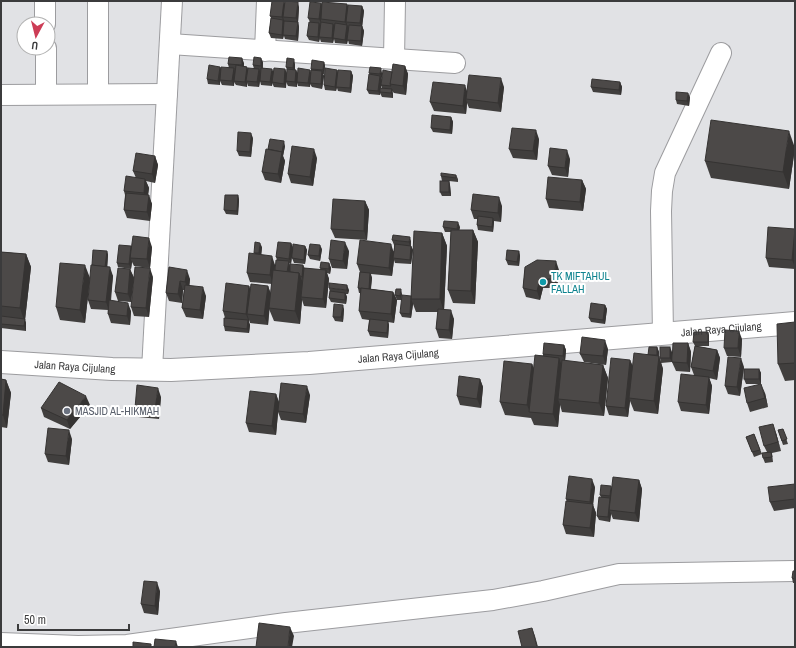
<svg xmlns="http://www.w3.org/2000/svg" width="796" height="648" viewBox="0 0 796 648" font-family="'Archivo Narrow',sans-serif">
<rect width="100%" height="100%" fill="#e1e2e5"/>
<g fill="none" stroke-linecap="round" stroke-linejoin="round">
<g stroke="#9c9c9f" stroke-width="22">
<g id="minor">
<path d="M45 1V24"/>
<path d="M98 1V94"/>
<path d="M170 44 455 63"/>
<path d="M46 48V94"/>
<path d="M265 51 267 1"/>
<path d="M394 59 395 1"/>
<path d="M1 95 167 94"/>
<path d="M663 334 661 211 662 191 665 173 721 53"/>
<path d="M152 370 172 1"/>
<path d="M1 643 78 646 127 645 286 623 493 600 543 591 619 574 795 571"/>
</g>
</g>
<g stroke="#9c9c9f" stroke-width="24">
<g id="highway">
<path id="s1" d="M1 362 112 369 171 370 309 363 795 323"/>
</g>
</g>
<use href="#minor" stroke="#fff" stroke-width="20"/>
<use href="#highway" stroke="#fff" stroke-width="22"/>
</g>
<g fill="#413f3e">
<path d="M321 3 322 5 347 4 348 7 362 6 364 11 362 26 364 31 362 46 349 44 348 40 347 44 335 43 334 39 333 43 321 42 320 39 319 42 309 40 307 36 310 22 308 18Z"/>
<path d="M285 4 299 7 298 22 299 27 298 41 285 39 284 36 283 39 271 38 269 33 271 18 270 16Z"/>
<path d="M263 62V68L273 72 285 69 287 74V70L286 67 295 64V70L298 73 310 70 311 73V69L324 62 325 66 324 74H323L324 76 322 89 312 87 310 84V87L298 86 297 83V87L288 86 286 82V88L274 87 272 83V86L261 85 260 81 259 87 248 86 247 83V87L236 85 234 82V86L222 85 220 81V85L208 84 207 79 220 67 221 70 229 68 228 64 244 63V66L247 67 248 69H254L253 65Z"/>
<path d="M405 66 408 74 406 95 394 93 392 91 393 94V98L382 97 380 93V95L369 94 367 90 370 75 369 73H382L381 88H382L381 85 392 72Z"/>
<path d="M337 70 338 73 351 71 353 76 351 93 338 91 337 88 336 91 325 90 324 85Z"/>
<path d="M620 82 622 87 621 95 593 92 591 87Z"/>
<path d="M504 87 501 112 469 108 467 103 466 114 434 111 430 102 467 91Z"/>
<path d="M690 97 689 106 677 104 676 100Z"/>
<path d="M451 117 453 122 452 134 433 132 431 128Z"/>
<path d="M253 138 251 157 239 156 237 151Z"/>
<path d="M539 139 537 160 513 158 509 149Z"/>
<path d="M285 146 283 156 285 161 281 183 265 180 262 172 268 149Z"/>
<path d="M795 148 789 189 711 178 705 161Z"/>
<path d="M155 156 158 165 155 183 146 181 149 188 148 195 152 204 150 221 127 218 124 210 125 195 124 191 136 178 133 171Z"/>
<path d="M317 158 313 186 291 183 288 174Z"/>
<path d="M570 159 568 177 552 175 548 166Z"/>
<path d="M456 175 458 179V182L449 181 450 185 451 196H442L440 192 442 181 441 176Z"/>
<path d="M582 180 586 189 583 211 549 208 546 199Z"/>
<path d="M238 195 239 200 238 215 226 214 224 210Z"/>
<path d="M365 201 369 210 367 240 335 238 331 229Z"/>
<path d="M502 206 501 222 494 221V222L493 232 478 230 477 225V219H474L471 210Z"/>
<path d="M443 227H460L459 230H473L478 242 475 304 453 303 448 290 451 232H445Z"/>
<path d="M795 229V269L769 267 766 258Z"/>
<path d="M442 233 447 246 444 309 454 319 452 339 439 338 436 329 438 312H416L413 304 411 318 402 317 400 313 411 296Z"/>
<path d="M392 240 411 241V246L413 250 411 264 395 263 394 260 392 276 371 274 372 278 371 289 393 292 397 300 394 323 388 322 389 325 388 338 370 336 368 331 369 320 362 319 359 311 361 293H359L358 288 360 272 357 264 394 251V245Z"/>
<path d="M291 243 293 248 291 264 289 263 290 266 303 265 304 268 321 270 320 268 329 263 331 268 330 274 327 273 329 279 326 308 304 306 302 300 300 324 274 321 269 309 268 325 250 323 249 320V322L250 325 249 333 225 331 224 326 225 318 223 311 249 286 250 289 268 286 271 294 272 284 250 282 247 273 255 254 254 253 262 247 261 255 275 265V271L277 260 276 257Z"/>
<path d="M131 246 152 247 150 268 134 266 132 262 131 269 118 267 117 263Z"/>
<path d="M305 246 307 250 305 264 294 263 292 258Z"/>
<path d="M322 249 320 261 310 259 308 255Z"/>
<path d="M107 251 108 255 107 267 113 276 111 301 131 311 130 325 111 323 108 314V310L91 309 88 300Z"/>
<path d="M349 251 347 269 332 268 329 259Z"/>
<path d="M519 251 520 256 519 266 508 265 506 260Z"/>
<path d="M1 252 26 254 31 267 25 320 26 323V331L1 328Z"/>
<path d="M169 267 190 279 189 286 206 296 203 319 186 317 182 308 184 290H183L182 303 169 301 166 293Z"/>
<path d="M525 267 559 270 557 288H543L540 300 526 297 523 288Z"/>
<path d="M130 269 134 278 131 302 118 301 115 292Z"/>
<path d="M153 277 149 317 134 316 131 307Z"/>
<path d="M90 278 85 323 60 320 56 307Z"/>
<path d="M329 288 349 290 348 294H346L347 297 346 304 331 302 329 298 330 292Z"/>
<path d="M402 294 401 300H397L395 295Z"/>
<path d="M605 305 607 309 605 324 591 322 589 318Z"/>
<path d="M344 309 343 322 335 321 333 317Z"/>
<path d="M795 322V380L785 381 778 364Z"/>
<path d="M708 332 709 336V346H697L717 350 720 358 717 380 709 378 712 386 709 414 681 411 678 402 694 375 691 367 695 346 693 342Z"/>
<path d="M742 339 741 357 727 356 724 348Z"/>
<path d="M688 343 691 352 690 372 676 371 672 362Z"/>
<path d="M564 345 566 350 565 361 603 365 608 378 604 416 562 412 560 405 558 427 534 425 531 418 505 415 500 402 532 364 534 369 543 356V354Z"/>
<path d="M657 347 659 352V356L663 369 658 414 634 411 630 401 628 417 609 415 606 406 630 360 633 366Z"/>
<path d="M608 349 606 365 584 362 580 354Z"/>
<path d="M672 352V362L661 363 660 358Z"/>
<path d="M744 367 740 396 728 394 725 386Z"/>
<path d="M759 369 761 373V384H746L744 379Z"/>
<path d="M1 379 6 380 11 393 7 428 1 427Z"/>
<path d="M480 379 483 387 481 408 460 405 457 396Z"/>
<path d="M765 393 768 407 750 412 747 403Z"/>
<path d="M276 394 279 402 310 395 306 423 281 420 278 412 276 435 249 432 246 423Z"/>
<path d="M161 397 159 419 138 417 135 408Z"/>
<path d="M90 405 70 429 44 417 41 408Z"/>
<path d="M783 429 788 444 783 445 778 430Z"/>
<path d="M776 433 781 451 772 453 773 462 765 463 763 458 767 452 764 446Z"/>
<path d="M754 434 762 454 754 457 746 437Z"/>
<path d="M72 439 69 465 48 462 45 454Z"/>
<path d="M639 480 642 489 639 522 613 519 611 514 610 522 599 520 597 516 601 497 600 495Z"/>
<path d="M795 484V508L774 511 770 502Z"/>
<path d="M595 487 593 505 596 513 594 537 566 534 563 525 567 502 566 499Z"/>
<path d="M795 571V583H793L792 578Z"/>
<path d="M160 591 158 615 144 613 141 604Z"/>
</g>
<g fill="#353332">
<path d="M284 1 286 6 283 17 285 24 283 35V39L282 35 283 20 282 17Z"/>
<path d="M298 2 299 7 298 23 296 18Z"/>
<path d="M321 3 323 7 321 19V23L319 19Z"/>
<path d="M347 4 349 9 346 22 347 24V26L345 22Z"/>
<path d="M362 6 364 11 362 28 360 23Z"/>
<path d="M298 22 299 27 298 41 296 36Z"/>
<path d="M319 23 321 27 319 37V42L318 37Z"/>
<path d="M333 24 335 28 333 43 332 38Z"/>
<path d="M347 25 349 29 347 44 345 40Z"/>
<path d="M362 26 364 31 362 46 361 41Z"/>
<path d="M242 58 244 63 243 70 242 65Z"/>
<path d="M261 58 263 62 262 70 261 66Z"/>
<path d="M294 59 295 64V72L293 68Z"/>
<path d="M324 62 325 66 324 74 323 70Z"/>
<path d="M405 66 408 74 406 95 403 86Z"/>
<path d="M220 67 222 71 220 80V85L218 81Z"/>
<path d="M247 67 248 71 246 81 247 83V87L245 82Z"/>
<path d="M234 68 235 73 234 86 232 81Z"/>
<path d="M381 68 382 73V79L380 74Z"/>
<path d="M259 69 261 74 259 87 257 82Z"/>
<path d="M272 69 274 73 272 86 270 82Z"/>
<path d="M285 69 287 74 286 88 284 84Z"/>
<path d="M296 70 298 74 297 82V87L295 82Z"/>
<path d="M310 70 311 74 310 87 308 83Z"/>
<path d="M337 70 338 74 336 91 335 87Z"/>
<path d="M322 71 324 76 322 89 321 84Z"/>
<path d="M351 71 353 76 351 93 350 88Z"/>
<path d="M380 76 382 80 380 95 378 91Z"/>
<path d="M501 78 504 87 501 112 498 103Z"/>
<path d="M620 82 622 87 621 95 619 90Z"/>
<path d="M465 85 468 94 466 99 467 103 466 114 463 106Z"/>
<path d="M392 89 393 94V98L391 93Z"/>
<path d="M688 93 690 97 689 106 687 101Z"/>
<path d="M451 117 453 122 452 134 450 130Z"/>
<path d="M536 130 539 139 537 160 533 151Z"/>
<path d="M789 131 795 148 789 189 783 172Z"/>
<path d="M251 133 253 138 251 157 250 152Z"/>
<path d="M284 141 285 146 283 156 285 161 281 183 278 174Z"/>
<path d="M314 149 317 158 313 186 310 177Z"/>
<path d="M567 150 570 159 568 177 565 168Z"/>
<path d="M155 156 158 165 155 183 152 174Z"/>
<path d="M145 179 149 188 147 202 144 193Z"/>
<path d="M582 180 586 189 583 211 580 202Z"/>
<path d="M449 181 450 185 451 196 449 192Z"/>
<path d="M149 195 152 204 150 221 147 212Z"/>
<path d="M238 195 239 200 238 215 237 211Z"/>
<path d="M499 197 502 206 501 222 498 213Z"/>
<path d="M365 201 369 210 367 240 364 231Z"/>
<path d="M493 218 494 222 493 232 492 227Z"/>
<path d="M458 222 460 227 459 233 457 229Z"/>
<path d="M795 229V267L792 260Z"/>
<path d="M473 230 478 242 475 304 471 291Z"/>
<path d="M442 233 447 246 444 312 440 299Z"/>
<path d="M410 237 411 241 410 247 409 242Z"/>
<path d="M149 238 152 247 150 268 147 259Z"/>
<path d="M345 242 349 251 347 269 343 261Z"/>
<path d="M260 243 262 247 261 258 259 253Z"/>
<path d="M291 243 293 248 291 264 289 259Z"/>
<path d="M391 244 394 253 393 258 394 260 392 276 389 268Z"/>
<path d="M320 245 322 249 320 261 319 256Z"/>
<path d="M305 246 307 250 305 264 304 260Z"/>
<path d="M411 246 413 250 411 264 410 260Z"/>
<path d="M107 251 108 255 107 271 105 267Z"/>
<path d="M519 251 520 256 519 266 517 262Z"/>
<path d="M26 254 31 267 25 320 26 323V331L24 326V320L20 308Z"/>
<path d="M272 256 275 265 273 284 270 275Z"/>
<path d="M130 258 132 262 131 269 129 264Z"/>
<path d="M289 261 290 266 289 280 287 276Z"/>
<path d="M556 261 559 270 557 288 554 279Z"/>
<path d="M329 263 331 268 330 274 329 269Z"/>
<path d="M85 265 90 278 85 323 80 310Z"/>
<path d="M303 265 305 269 304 281 302 277Z"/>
<path d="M110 267 113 276 109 311 106 302Z"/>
<path d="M150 268 153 277 149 317 146 308Z"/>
<path d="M130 269 134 278 131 302 128 294Z"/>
<path d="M187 270 190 279 189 291 185 282Z"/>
<path d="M326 270 329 279 326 308 323 299Z"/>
<path d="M299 273 304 286 301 297 302 300 300 324 295 311Z"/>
<path d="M370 273 372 278 370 294 369 289Z"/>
<path d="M540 279 543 288 540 300 537 291Z"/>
<path d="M180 281 183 290 182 303 178 294Z"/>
<path d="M347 285 349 290 348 294 347 290Z"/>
<path d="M249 286 252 295 247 314 249 320V322L246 314Z"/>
<path d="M268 286 271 295 268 325 264 316Z"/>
<path d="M203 287 206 296 203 319 200 310Z"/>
<path d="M401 289 402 294 401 300 400 296Z"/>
<path d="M393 292 397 300 394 323 391 314Z"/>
<path d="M345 293 347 297 346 304 345 300Z"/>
<path d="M411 299 413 304 411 318 410 314Z"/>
<path d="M128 303 131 311 130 325 127 316Z"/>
<path d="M343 305 344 309 343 322 341 317Z"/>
<path d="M605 305 607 309 605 324 603 320Z"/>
<path d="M451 310 454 319 452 339 449 330Z"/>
<path d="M248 320 250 325 249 333 247 329Z"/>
<path d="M388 321 389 325 388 338 387 333Z"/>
<path d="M739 331 742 339 741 357 738 348Z"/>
<path d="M708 332 709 336V346L708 342Z"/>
<path d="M605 340 608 349 606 365 603 356Z"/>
<path d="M688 343 691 352 690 372 687 363Z"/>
<path d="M564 345 566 350 565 361 563 356Z"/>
<path d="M657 347 659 352 658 357 659 356 663 369 658 414 654 401Z"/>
<path d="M670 347 672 352V362L670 358Z"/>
<path d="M717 350 720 358 717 380 713 371Z"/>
<path d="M559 358 564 371 558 399 560 405 558 427 553 414Z"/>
<path d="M741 358 744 367 740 396 737 387Z"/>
<path d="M630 360 633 369 629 398 630 401 628 417 625 408Z"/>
<path d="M532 364 537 377 530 412 527 405Z"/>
<path d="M603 365 608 378 604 416 599 403Z"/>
<path d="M759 369 761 373V384L759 379Z"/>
<path d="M709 377 712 386 709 414 706 405Z"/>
<path d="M480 379 483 387 481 408 477 399Z"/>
<path d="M6 380 11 393 7 428 3 415Z"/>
<path d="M761 384 765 393 768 407 765 398Z"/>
<path d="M307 386 310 395 306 423 303 414Z"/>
<path d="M158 388 161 397 159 419 155 410Z"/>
<path d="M276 394 279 403 276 435 272 426Z"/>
<path d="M86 396 90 405 70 429 67 420Z"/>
<path d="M773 424 776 433 781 451 778 442Z"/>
<path d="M69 430 72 439 69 465 66 456Z"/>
<path d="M592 479 595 487 593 505 596 513 594 537 590 528 592 509 590 502Z"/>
<path d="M639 480 642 489 639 522 635 513Z"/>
<path d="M611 486 613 491 609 510 611 514 610 522 608 517Z"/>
<path d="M157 582 160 591 158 615 155 606Z"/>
<path d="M290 627 294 636 292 647H288Z"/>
<path d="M532 628 535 636 538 647H537Z"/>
<path d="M176 641 178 647H175Z"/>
</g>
<g fill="#4c4948" stroke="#353332">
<path d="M272 1H284L282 17 270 16Z"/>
<path d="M285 1 298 2 296 18 283 17Z"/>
<path d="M310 2 321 3 319 19 308 18Z"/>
<path d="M322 2 347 4 345 22 321 19Z"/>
<path d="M348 5 362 6 360 23 346 22Z"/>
<path d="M271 18 283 20 282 35 269 33Z"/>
<path d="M284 21 298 22 296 36 283 35Z"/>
<path d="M309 22 319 23 318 37 307 36Z"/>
<path d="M321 22 333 24 332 38 319 37Z"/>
<path d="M335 23 347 25 345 40 333 38Z"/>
<path d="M349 25 362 26 361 41 347 40Z"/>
<path d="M229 57 242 58V65L228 64Z"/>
<path d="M254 57 261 58V66L253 65Z"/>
<path d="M287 58 294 59 293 68 286 67Z"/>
<path d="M312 60 324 62 323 70 311 69Z"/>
<path d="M393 64 405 66 403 86 390 84Z"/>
<path d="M209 65 220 67 218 81 207 79Z"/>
<path d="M236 65 247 67 245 82 234 81Z"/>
<path d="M221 67 234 68 232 81 220 80Z"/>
<path d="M370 67 381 68 380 74 369 73Z"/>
<path d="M248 68 259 69 257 82 246 81Z"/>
<path d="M261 68 272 69 270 82 260 81Z"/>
<path d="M274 68 285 69 284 84 272 82Z"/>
<path d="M298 68 310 70 308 83 297 82Z"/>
<path d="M325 68 337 70 335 87 324 85Z"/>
<path d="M287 69 296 70 295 82 286 81Z"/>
<path d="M311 70 322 71 321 84 310 83Z"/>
<path d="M338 70 351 71 350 88 336 87Z"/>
<path d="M383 70 392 72 390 84 391 86 381 85Z"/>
<path d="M369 74 380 76 378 91 367 90Z"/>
<path d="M469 75 501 78 498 103 466 99Z"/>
<path d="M592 79 620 82 619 90 591 87Z"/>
<path d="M433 82 465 85 463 106 430 102Z"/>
<path d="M380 88 392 89 391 93 380 92Z"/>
<path d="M676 92 688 93 687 101 676 100Z"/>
<path d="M432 115 451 117 450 130 431 128Z"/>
<path d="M711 120 789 131 783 172 705 161Z"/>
<path d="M512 128 536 130 533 151 509 149Z"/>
<path d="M238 132 251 133 250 152 237 151Z"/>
<path d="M270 139 284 141 282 152 268 149Z"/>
<path d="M292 146 314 149 310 177 288 174Z"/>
<path d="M550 148 567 150 565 168 548 166Z"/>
<path d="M266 149 282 152 278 174 262 172Z"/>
<path d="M136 153 155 156 152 174 133 171Z"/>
<path d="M441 173 456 175V178L441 176Z"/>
<path d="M126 176 145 179 144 193 124 191Z"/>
<path d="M548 177 582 180 580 202 546 199Z"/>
<rect x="440" y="181" width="9" height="11"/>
<path d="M126 193 149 195 147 212 124 210Z"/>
<path d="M473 194 499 197 498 213 471 210Z"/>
<path d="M225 195H238L237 211 224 210Z"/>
<path d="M333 199 365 201 364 231 331 229Z"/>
<path d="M478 216 493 218 492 227 477 225Z"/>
<path d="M444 221 458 222 457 229 443 227Z"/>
<path d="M768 227 795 229 792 260 766 258Z"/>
<path d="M451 230H473L471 291 448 290Z"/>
<path d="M414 231 442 233 440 299H411Z"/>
<path d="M393 235 410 237 409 242 392 240Z"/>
<path d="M133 236 149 238 147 259 130 258Z"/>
<path d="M331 240 345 242 343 261 329 259Z"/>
<path d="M360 240 391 244 389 268 357 264Z"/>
<path d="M255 242 260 243 259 253H254Z"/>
<path d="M278 242 291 243 289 259 276 257Z"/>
<path d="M293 244 305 246 304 260 292 258Z"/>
<path d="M310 244 320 245 319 256 308 255Z"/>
<path d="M395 244 411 246 410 260 393 258Z"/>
<path d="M119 245 131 246 129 264 117 263Z"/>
<path d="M93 250 107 251 105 267 92 265Z"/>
<path d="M507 250 519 251 517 262 506 260Z"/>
<path d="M1 252 26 254 20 308 1 306Z"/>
<path d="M249 253 272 256 270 275 247 273Z"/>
<path d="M276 260 289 261 287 272 275 271Z"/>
<path d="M537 260 556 261 554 279H540L537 291 523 288 525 267Z"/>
<path d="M321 262 329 263V269L320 268Z"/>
<path d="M60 263 85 265 80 310 56 307Z"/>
<path d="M290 264 303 265 302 277 300 276 299 273 290 272Z"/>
<path d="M91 265 110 267 106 302 88 300Z"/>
<path d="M135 267 150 268 146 308 131 307Z"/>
<path d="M169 267 187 270 185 282 180 281 178 294 166 293Z"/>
<path d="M118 268 130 269 128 294 115 292Z"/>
<path d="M304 268 326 270 323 299 301 297Z"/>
<path d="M273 270 299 273 295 311 269 308Z"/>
<path d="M360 272 370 273 369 289 358 288Z"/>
<path d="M226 283 249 286 246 314 223 311Z"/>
<path d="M329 283 347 285V290L329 288Z"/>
<path d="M251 284 268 286 264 316 247 314Z"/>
<path d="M185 285 203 287 200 310 182 308Z"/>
<path d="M361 288 393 292 391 314 359 311Z"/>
<path d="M396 289H401L400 296 395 295Z"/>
<path d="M330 291 345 293V300L329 298Z"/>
<path d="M402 295 411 296 410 314 400 313Z"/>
<path d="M109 300 128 303 127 316 108 314Z"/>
<path d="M591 303 605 305 603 320 589 318Z"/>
<path d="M334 304 343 305 341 317H333Z"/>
<path d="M438 309 451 310 449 330 436 329Z"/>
<path d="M1 316 25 319 24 326 1 324Z"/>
<path d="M224 318 248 320 247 329 224 326Z"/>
<path d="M370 319 388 321 387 333 368 331Z"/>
<path d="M795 322V363L778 364 777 324Z"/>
<path d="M725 330 739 331 738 348H724Z"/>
<path d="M694 332H708V342H693Z"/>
<path d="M582 337 605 340 603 356 580 354Z"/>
<path d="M544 343 564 345 563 356 543 354Z"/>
<path d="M673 343H688L687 363 672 362Z"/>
<path d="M695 346 717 350 713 371 691 367Z"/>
<path d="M649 347H657V355H648Z"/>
<rect x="660" y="347" width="10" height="11"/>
<path d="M634 353 659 356 654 401 629 398Z"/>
<path d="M535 355 559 358 553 414 529 412Z"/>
<path d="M728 357 741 358 737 387 725 386Z"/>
<path d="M611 358 630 360 625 408 606 406Z"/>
<path d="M562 360 603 365 599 403 558 399Z"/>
<path d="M504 361 532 364 527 405 500 402Z"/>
<rect x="744" y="369" width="15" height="10"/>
<path d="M681 374 709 377 706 405 678 402Z"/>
<path d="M459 376 480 379 477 399 457 396Z"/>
<path d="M1 379 6 380 3 415H1Z"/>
<path d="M59 382 86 396 67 420 41 408Z"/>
<path d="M281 383 307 386 303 414 278 411Z"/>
<path d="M761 384 765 398 747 403 744 388Z"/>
<path d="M137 385 158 388 155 410 135 408Z"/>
<path d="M250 391 276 394 272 426 246 423Z"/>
<path d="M773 424 778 442 764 446 759 427Z"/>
<path d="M48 428 69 430 66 456 45 454Z"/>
<path d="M783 429 787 439 782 441 778 430Z"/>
<path d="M754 434 760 450 752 452 746 437Z"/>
<path d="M771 452 772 457 763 458 762 453Z"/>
<path d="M569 476 592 479 590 502 566 499Z"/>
<path d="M613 477 639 480 635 513 609 510Z"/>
<path d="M795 484V499L770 502 768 487Z"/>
<path d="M601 485 611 486 610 496 600 495Z"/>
<path d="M599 497 610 498 608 517 597 516Z"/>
<path d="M566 501 593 504 590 528 563 525Z"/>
<path d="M793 571H795V579L792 578Z"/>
<path d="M144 581 157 582 155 606 141 604Z"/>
<path d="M259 623 290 627 288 647H256Z"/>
<path d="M532 628 537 647H522L518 631Z"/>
<path d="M155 639 176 641 175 647H154Z"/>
<path d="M133 642 151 644V647H133Z"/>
</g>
<circle fill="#0f9aa8" stroke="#fff" stroke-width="1.5" cx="543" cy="282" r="4"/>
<circle fill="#6b7280" stroke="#fff" stroke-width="1.5" cx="67" cy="411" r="4"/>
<g text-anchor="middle" stroke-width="4" stroke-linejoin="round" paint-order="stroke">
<g font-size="11" fill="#0d838f" stroke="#fff" text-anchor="start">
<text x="551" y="280">TK MIFTAHUL<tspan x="551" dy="13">FALLAH</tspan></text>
</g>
<g font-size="11" fill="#3b3b3c" stroke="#fff">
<text dy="4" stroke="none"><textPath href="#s1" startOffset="722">Jalan Raya Cijulang</textPath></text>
<text dy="4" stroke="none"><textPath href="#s1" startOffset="398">Jalan Raya Cijulang</textPath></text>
<text dy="4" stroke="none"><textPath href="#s1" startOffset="74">Jalan Raya Cijulang</textPath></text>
</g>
<g font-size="11" fill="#5b616d" stroke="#fff" text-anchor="start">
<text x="75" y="415">MASJID AL-HIKMAH</text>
</g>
</g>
<rect width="796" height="648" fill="none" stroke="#3b3b3c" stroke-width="4"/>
<g transform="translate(36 36) rotate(187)"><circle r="19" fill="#ffffff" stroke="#b1b1b1"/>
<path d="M0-3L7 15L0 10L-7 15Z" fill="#cd3d56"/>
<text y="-6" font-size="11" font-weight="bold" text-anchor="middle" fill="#3b3b3c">U</text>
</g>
<path d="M18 624v6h111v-6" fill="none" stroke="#3b3b3c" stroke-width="2"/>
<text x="24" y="624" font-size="12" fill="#3b3b3c" stroke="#ffffff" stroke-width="3" paint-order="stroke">50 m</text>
</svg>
